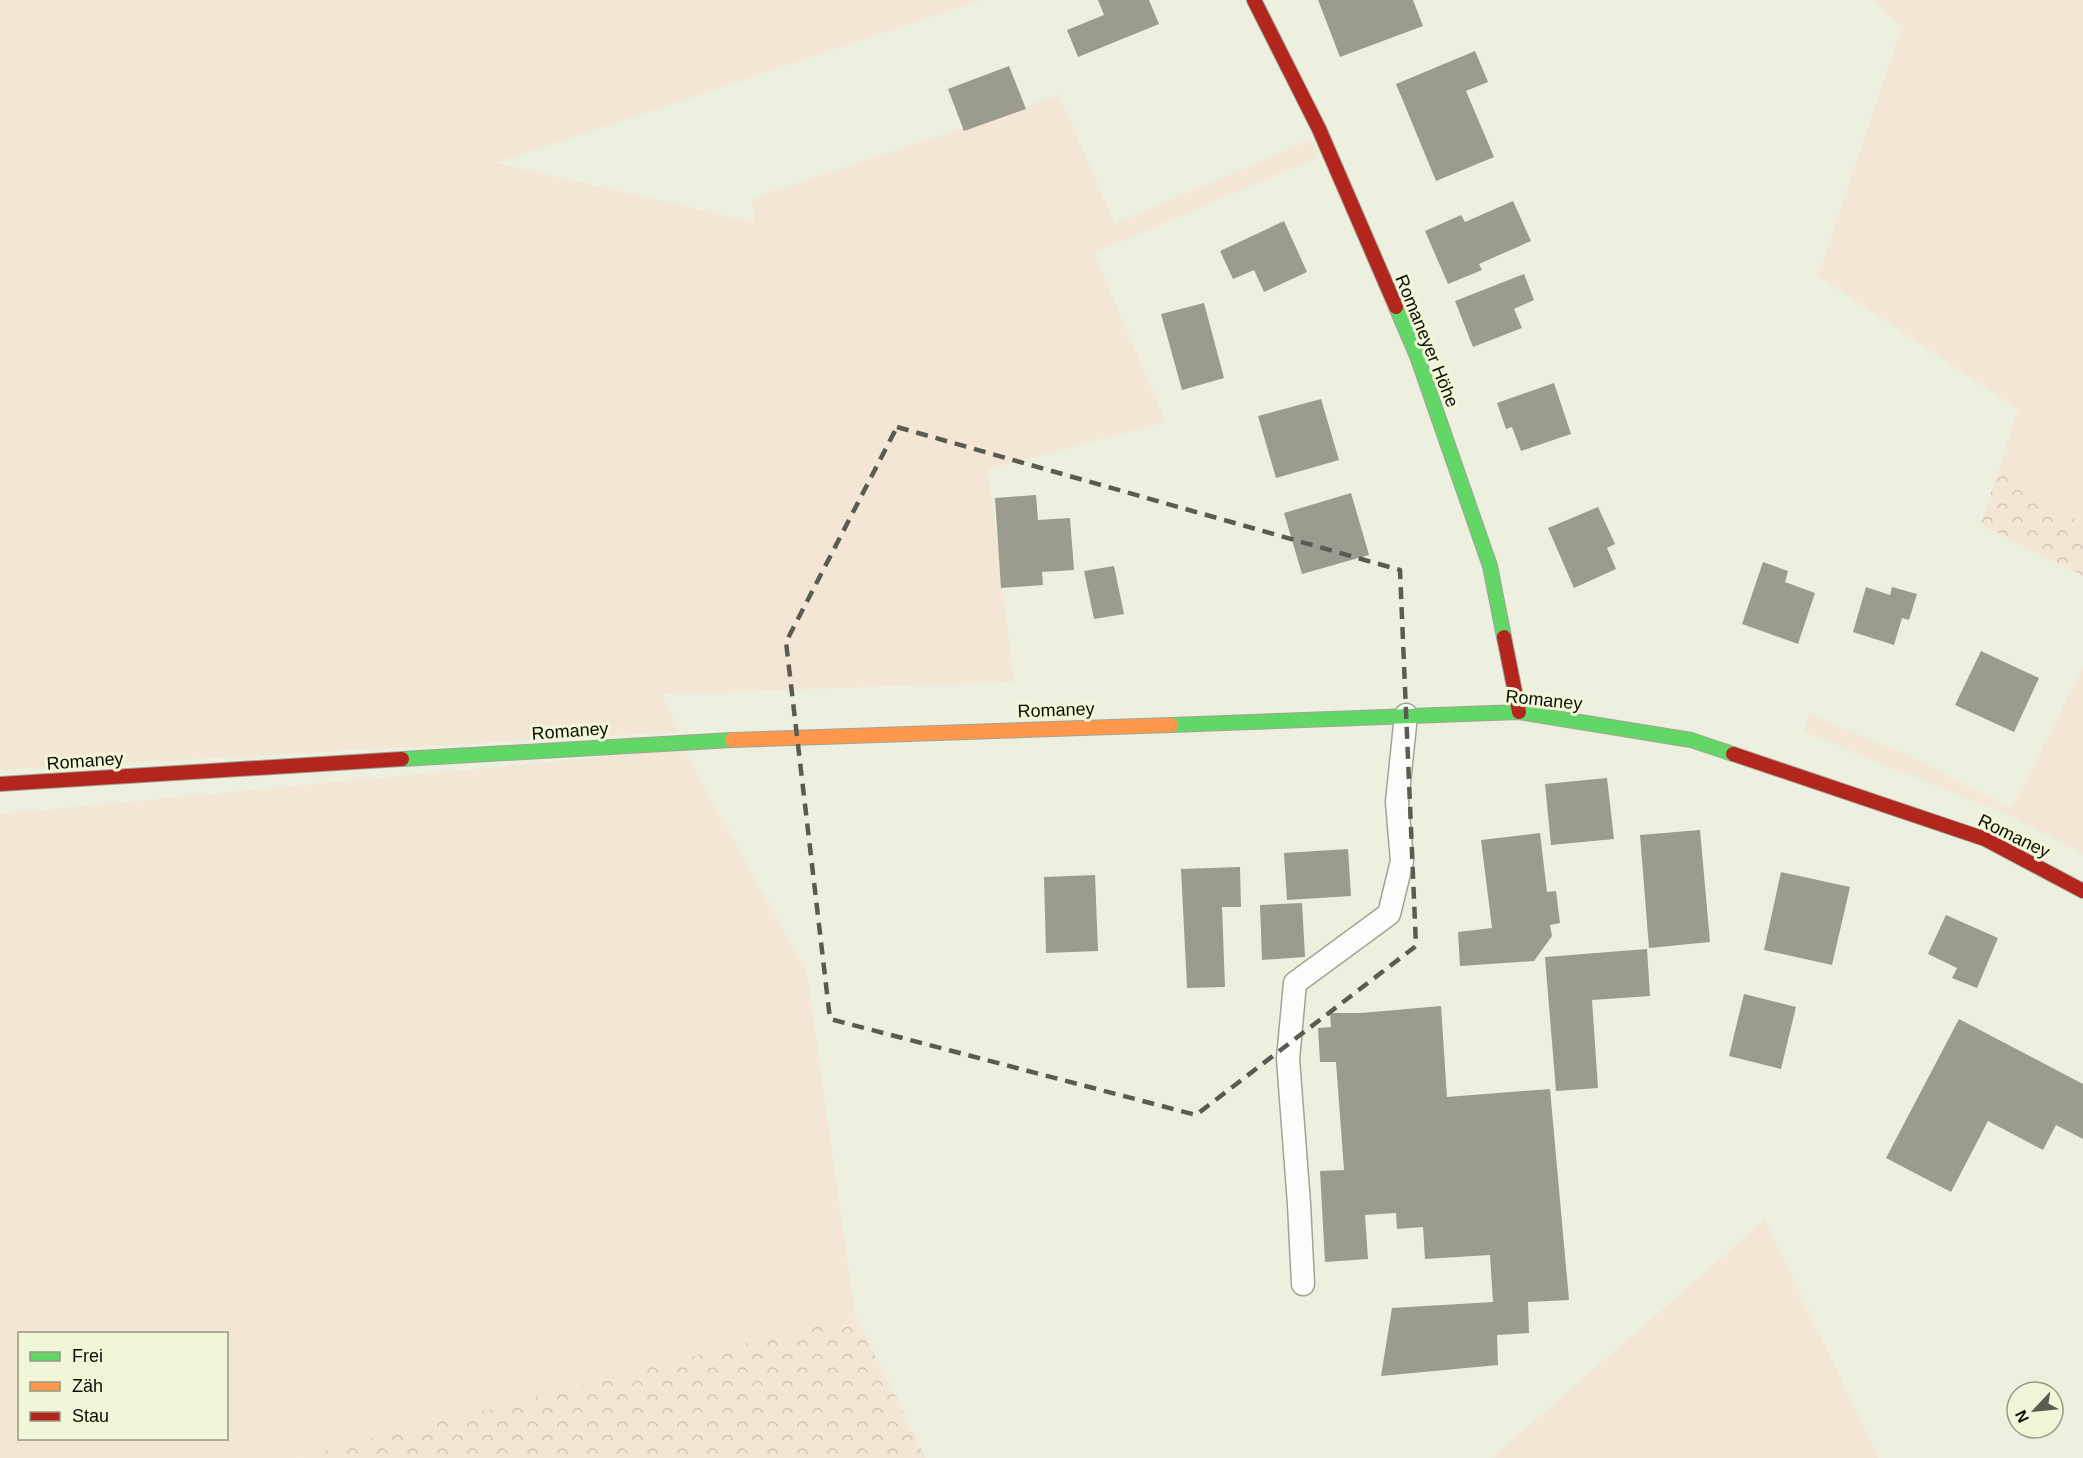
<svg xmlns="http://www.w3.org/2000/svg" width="2083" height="1458" viewBox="0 0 2083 1458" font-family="Helvetica,sans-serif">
<defs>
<pattern id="forest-crowns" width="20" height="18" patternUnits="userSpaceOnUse" patternTransform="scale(1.5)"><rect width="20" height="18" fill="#f4e6d5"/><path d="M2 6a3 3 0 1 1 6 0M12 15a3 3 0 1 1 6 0" fill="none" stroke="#d0c4b5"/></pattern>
</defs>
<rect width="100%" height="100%" fill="#edf0df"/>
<g fill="#f4e6d5" fill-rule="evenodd">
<path d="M0 0H981L496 163 754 222 752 199 1059 95 1115 224 1311 140 1318 157 1094 253 1166 422 988 469 1014 682 662 694 679 732 0 770Z"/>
<path d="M1872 0H2083V524L1999 469 2018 409 1818 276 1902 27Z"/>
<path d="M2083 667V854L2007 814 1804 732 1809 714 1904 754 2011 808Z"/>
<path d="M684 749 807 973 855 1315 298 1458H0V814ZM20 1334H226V1438H20Z"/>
<path d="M1765 1220 1879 1458H1492Z"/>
</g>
<g fill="url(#forest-crowns)">
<path d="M1999 469 2083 524V576L1980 524Z"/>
<path d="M855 1315 926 1458H298Z"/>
</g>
<g fill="#9c9b8f">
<path d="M1098 0H1149L1159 24 1078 57 1067 30 1104 15Z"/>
<path d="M1318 0H1413L1423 26 1340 57Z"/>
<path d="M1475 51 1488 82 1466 91 1494 157 1436 181 1396 84Z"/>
<path d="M1009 66 1026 109 964 131 948 89Z"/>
<path d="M1513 201 1531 241 1479 264 1482 270 1448 284 1425 231 1461 215 1465 222Z"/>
<path d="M1284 221 1307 272 1264 292 1254 270 1233 279 1220 251Z"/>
<path d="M1524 274 1534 300 1514 309 1522 328 1473 347 1455 301Z"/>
<path d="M1204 303 1224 378 1182 390 1161 314Z"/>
<path d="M1554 383 1571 434 1521 451 1512 427 1506 429 1497 403Z"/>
<path d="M1321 399 1339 460 1276 478 1258 416Z"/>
<path d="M1351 493 1369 555 1302 574 1284 513Z"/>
<path d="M1036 495 1038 520 1070 518 1074 570 1042 572 1043 585 1001 588 995 498Z"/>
<path d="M1598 507 1615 544 1607 548 1616 569 1574 588 1548 528Z"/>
<path d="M1763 562 1788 571 1785 582 1815 593 1798 644 1742 624Z"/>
<path d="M1114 566 1124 614 1094 619 1084 571Z"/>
<path d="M1866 587 1890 595 1892 587 1917 594 1909 620 1902 618 1894 645 1853 632Z"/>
<path d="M1981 651 2039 678 2014 732 1955 705Z"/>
<path d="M1607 778 1614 839 1551 845 1545 784Z"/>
<path d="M1700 830 1710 942 1649 948 1640 835Z"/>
<path d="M1540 833 1547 892 1556 891 1560 923 1550 925 1552 936 1534 961 1460 966 1458 932 1492 928 1481 840Z"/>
<path d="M1348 849 1351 896 1287 900 1284 853Z"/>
<path d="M1240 867 1241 907H1222L1225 987 1187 988 1181 869Z"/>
<path d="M1781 872 1850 887 1832 965 1764 950Z"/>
<path d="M1095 875 1098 951 1046 953 1044 877Z"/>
<path d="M1302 903 1305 957 1262 960 1260 905Z"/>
<path d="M1946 915 1998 938 1977 988 1952 978 1957 968 1928 954Z"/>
<path d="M1647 949 1650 996 1592 1000 1598 1088 1556 1091 1545 957Z"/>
<path d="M1744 994 1796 1007 1781 1069 1729 1056Z"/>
<path d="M1441 1006 1447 1097 1550 1089 1569 1300 1528 1302 1529 1333 1497 1335 1498 1365 1381 1376 1392 1308 1493 1302 1490 1255 1425 1259 1423 1227 1397 1229 1396 1213 1365 1215 1368 1259 1325 1262 1320 1171 1344 1170 1336 1062H1320L1318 1028 1331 1027 1330 1013H1361Z"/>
<path d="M1959 1019 2083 1084V1139L2056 1125 2043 1150 1988 1121 1951 1192 1886 1158Z"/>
</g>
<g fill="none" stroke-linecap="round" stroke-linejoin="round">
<g stroke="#a1a396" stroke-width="25">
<path id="lane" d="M1303 1284 1299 1204 1288 1059 1295 983 1389 914 1402 861 1397 802 1406 715"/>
</g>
<g stroke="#a1a396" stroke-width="16">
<g id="fast">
<path d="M1396 307 1417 356 1490 566 1504 637"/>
<path d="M1171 725 1519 712 1691 740 1733 754"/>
<path d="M402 759 732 740"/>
</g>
</g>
<g stroke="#a1a396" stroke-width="16">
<path id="slow" d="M732 740 1171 725"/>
</g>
<g stroke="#a1a396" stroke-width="16">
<g id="jam">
<path d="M1254 0 1319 129 1396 307"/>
<path d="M1504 637 1519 712"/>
<path d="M1733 754 1985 839 2083 891"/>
<path d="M0 784 402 759"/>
</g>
</g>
<use href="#lane" stroke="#fcfdfa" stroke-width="22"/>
<use href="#fast" stroke="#63d668" stroke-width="14"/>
<use href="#slow" stroke="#ff974d" stroke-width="14"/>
<use href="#jam" stroke="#b3261e" stroke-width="14"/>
</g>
<path fill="none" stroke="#5b5c51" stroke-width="4.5" stroke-dasharray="12 8" stroke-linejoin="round" d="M897 427 1400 570 1416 946 1196 1115 830 1019 786 642Z"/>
<g text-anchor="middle" stroke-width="6" stroke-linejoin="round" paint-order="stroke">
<g font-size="18" fill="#0c0d04" stroke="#f2f6d9">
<text transform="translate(1427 341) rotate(68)" y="6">Romaneyer Höhe</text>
<text transform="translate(1544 700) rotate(6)" y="6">Romaney</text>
<text transform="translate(1056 710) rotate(-2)" y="6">Romaney</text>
<text transform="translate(570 731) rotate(-4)" y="6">Romaney</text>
<text transform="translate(85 761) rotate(-4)" y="6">Romaney</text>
<text transform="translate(2014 836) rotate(26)" y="6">Romaney</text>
</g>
</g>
<rect x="18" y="1332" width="210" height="108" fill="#f2f6d9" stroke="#969984" stroke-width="1.5"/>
<rect x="30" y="1352" width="30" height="9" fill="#63d668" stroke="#969984" stroke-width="1.5"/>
<text x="72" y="1362" font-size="18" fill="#0c0d04">Frei</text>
<rect x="30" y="1382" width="30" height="9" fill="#ff974d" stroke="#969984" stroke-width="1.5"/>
<text x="72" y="1392" font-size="18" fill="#0c0d04">Zäh</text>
<rect x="30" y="1412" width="30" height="9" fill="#b3261e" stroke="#969984" stroke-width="1.5"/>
<text x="72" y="1422" font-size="18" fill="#0c0d04">Stau</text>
<g transform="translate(2035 1410) rotate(244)"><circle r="28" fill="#f2f6d9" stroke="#969984" stroke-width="1.5"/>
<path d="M0-4.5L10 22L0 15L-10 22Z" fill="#5b5c51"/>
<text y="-9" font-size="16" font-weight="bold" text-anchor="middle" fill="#0c0d04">N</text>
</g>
</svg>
